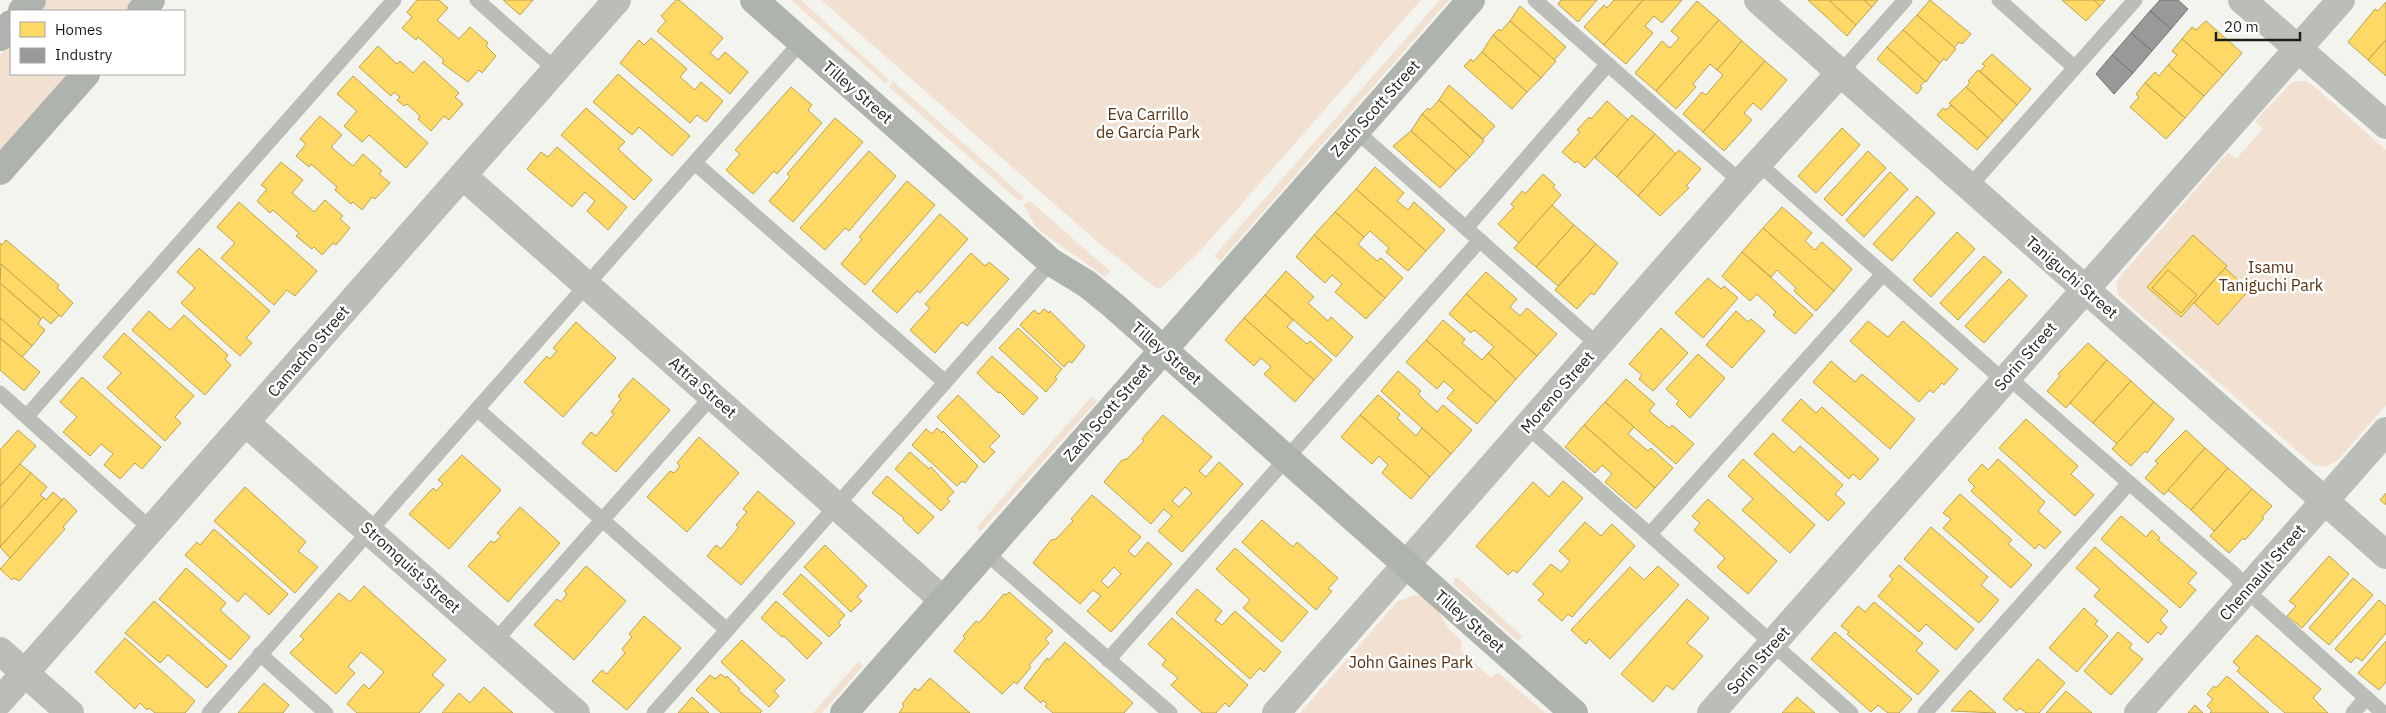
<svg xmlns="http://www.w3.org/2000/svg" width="2386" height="713" viewBox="0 0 2386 713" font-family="'IBM Plex Sans',sans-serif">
<rect width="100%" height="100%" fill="#f4f4ee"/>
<g fill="#f2e0d1">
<path d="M48 0H135L125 11H39Z"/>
<path d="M791 0H801L889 80 885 83Z"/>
<path d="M821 0H1421L1202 249 1161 288H1156L1100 244Z"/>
<path d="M1440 0H1449L1220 261 1214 256Z"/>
<path d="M11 42V74H70L0 153V55Z"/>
<path d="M893 81 1025 198 1019 201 889 87Z"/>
<path d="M2296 81H2307L2316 88 2386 150V405L2338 460C2328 467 2323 469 2312 464L2119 296 2116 285 2119 278 2228 152 2236 159 2263 129 2255 121 2291 83Z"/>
<path d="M1028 201 1031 202 1110 271 1105 277 1043 233 1035 226 1024 205Z"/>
<path d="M1092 396 1097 401 980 532 977 527Z"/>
<path d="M1455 578H1458L1523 637 1518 641 1453 584Z"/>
<path d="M1415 595C1435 597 1440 617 1450 630 1454 634 1458 638 1462 641L1461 651 1491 678 1497 673 1500 674 1545 713H1300L1398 601Z"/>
<path d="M859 661 863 666 822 713H813Z"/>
</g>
<g fill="#ffd966" stroke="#bca14f" fill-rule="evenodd">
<path d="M417 0H439L448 8 437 20 459 39 470 27 488 43 486 46 496 56 482 73 479 70 468 82 442 63 444 60 418 37 416 40 402 28 412 17 407 12Z"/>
<path d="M503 0H533L520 15Z"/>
<path d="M676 0H679L723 38 710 53 718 60 725 52 748 72 730 94 657 31 666 21 661 16Z"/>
<path d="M1561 0H1597L1578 22 1558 4Z"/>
<path d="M1614 0H1643L1604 45 1584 27 1604 5 1607 8Z"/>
<path d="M1643 0H1682L1662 23 1654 16 1645 26 1653 33 1626 64 1604 45Z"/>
<path d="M1808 0H1829L1856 25 1847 36Z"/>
<path d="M1829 0H1864L1872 7 1856 25Z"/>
<path d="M1864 0H1878L1872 7Z"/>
<path d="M1930 0 1971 34 1962 44 1959 42 1954 48 1917 15Z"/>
<path d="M2062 0H2094L2100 6 2086 21Z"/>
<path d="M2094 0H2105L2100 6Z"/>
<path d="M1697 1 1719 20 1656 91 1635 73 1662 41 1670 48 1679 38 1671 31Z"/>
<path d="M2386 2V40L2368 60 2348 42 2375 9 2378 11Z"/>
<path d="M1520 6 1566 47 1554 60 1510 21Z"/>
<path d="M1917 15 1956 49 1946 61 1944 58 1940 63 1903 30Z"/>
<path d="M1719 20 1742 41 1717 70 1710 64 1693 84 1696 87 1676 109 1656 91Z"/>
<path d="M1510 21 1556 61 1541 78 1493 35 1499 29 1501 31Z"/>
<path d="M2206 21 2242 53 2223 75 2182 39 2192 27 2196 30Z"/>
<path d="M1903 30 1940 63 1926 82 1887 47Z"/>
<path d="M1493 35 1541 78 1527 92 1482 52Z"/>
<path d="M651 38 687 69 680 77 695 90 701 82 723 101 706 122 697 115 690 123 620 63 639 40 644 45Z"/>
<path d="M2182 39 2223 75 2204 96 2168 65 2177 55 2172 51Z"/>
<path d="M2386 40V76L2368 60Z"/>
<path d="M1742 41 1765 61 1703 132 1683 114 1702 92 1706 95 1723 75 1717 70Z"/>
<path d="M378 46 397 64 400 61 413 73 424 61 459 93 455 97 463 104 449 120 444 116 431 131 418 119 420 116 407 104 404 106 397 100 400 97 394 92 391 96 359 67Z"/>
<path d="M1887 47 1925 81 1920 86 1922 88 1917 94 1877 59Z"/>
<path d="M1482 52 1527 92 1512 109 1464 66 1471 59 1473 62Z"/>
<path d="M1992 54 2031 89 2017 105 1980 71 1985 66 1982 64Z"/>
<path d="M1765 61 1787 80 1761 110 1753 103 1744 113 1752 120 1724 151 1703 132Z"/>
<path d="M2168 65 2204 96 2185 118 2145 83 2155 72 2159 76Z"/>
<path d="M1978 70 2017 105 2003 121 1966 87 1970 83 1968 81Z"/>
<path d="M618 74 690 136 672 156 639 127 632 135 593 102Z"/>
<path d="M353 76 428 143 406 168 369 135 362 142 344 126 357 111 337 94Z"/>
<path d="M2145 83 2185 118 2166 139 2130 107 2139 97 2136 94Z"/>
<path d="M1449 85 1495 126 1483 139 1439 100Z"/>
<path d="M791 87 812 105 808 110 822 123 777 174 774 171 753 194 726 170 740 154 735 150Z"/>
<path d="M1966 87 2003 121 1988 138 1949 103Z"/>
<path d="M1439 100 1484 141 1470 157 1422 114 1428 108 1430 110Z"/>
<path d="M1607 101 1628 120 1585 168 1577 161 1575 163 1562 152 1580 132 1577 130 1589 117 1591 119Z"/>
<path d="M1951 105 1988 138 1977 150 1937 115 1943 108 1946 110Z"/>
<path d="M586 108 625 142 618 149 652 180 634 200 561 135Z"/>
<path d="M1422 114 1470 157 1456 171 1411 131Z"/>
<path d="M1632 115 1655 134 1617 177 1595 158Z"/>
<path d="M320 116 342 135 331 147 353 166 363 154 382 171 379 174 390 183 375 199 372 197 362 210 353 202 351 204 335 190 337 187 311 164 309 167 296 156 306 144 300 139Z"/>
<path d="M835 118 863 142 793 222 769 201 790 177 787 174Z"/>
<path d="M1842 128 1860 145 1816 193 1798 176Z"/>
<path d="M1411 131 1456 171 1440 188 1393 146Z"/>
<path d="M1655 134 1676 154 1638 196 1617 177Z"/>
<path d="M557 147 627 207 608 230 587 211 595 201 585 192 572 207 527 169 541 152 548 157Z"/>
<path d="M1679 150 1701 169 1686 186 1689 188 1660 216 1638 196Z"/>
<path d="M869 151 896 176 849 231 845 228 825 250 800 228Z"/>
<path d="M1868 151 1886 168 1842 216 1824 199Z"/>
<path d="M281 162 303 180 292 193 314 212 325 200 343 216 340 219 350 228 336 245 333 243 322 255 314 247 312 249 296 236 299 233 273 210 270 213 257 201 267 189 261 185Z"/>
<path d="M1375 167 1404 193 1397 201 1408 210 1414 202 1445 230 1426 251 1356 189Z"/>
<path d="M1890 172 1908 189 1864 237 1846 220Z"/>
<path d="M1543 174 1555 185 1553 187 1561 195 1519 243 1498 224 1514 207 1511 204 1522 191 1525 194Z"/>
<path d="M907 181 935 205 865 285 841 264 862 239 859 237Z"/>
<path d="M1356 189 1426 251 1408 271 1386 252 1389 248 1370 231 1364 237 1335 212Z"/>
<path d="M1917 196 1935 213 1892 261 1873 244Z"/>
<path d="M239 202 317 271 295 296 287 290 274 305 221 258 235 243 217 227Z"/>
<path d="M1552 205 1574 225 1536 267 1514 248Z"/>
<path d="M1782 207 1812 233 1805 241 1815 250 1822 242 1852 269 1834 291 1763 228Z"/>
<path d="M1335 212 1364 237 1358 244 1377 261 1381 258 1403 278 1385 298 1314 235Z"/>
<path d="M940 214 968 239 920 293 917 291 897 313 872 291Z"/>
<path d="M1574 225 1596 244 1558 286 1536 267Z"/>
<path d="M1763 228 1834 291 1816 311 1794 291 1796 288 1777 270 1771 277 1742 252Z"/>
<path d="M1957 232 1975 249 1931 297 1913 280Z"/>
<path d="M1314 235 1385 298 1366 319 1335 292 1342 284 1332 275 1325 283 1296 257Z"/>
<path d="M2193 235 2227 266 2181 317 2147 287Z"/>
<path d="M6 240 59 285 57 288 73 303 61 317 0 264V243L2 245Z"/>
<path d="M1596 244 1618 263 1594 295 1591 293 1577 309 1555 290Z"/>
<path d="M199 248 270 311 246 338 252 343 240 356 181 303 195 288 177 272Z"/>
<path d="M1742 252 1813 315 1795 334 1773 315 1776 312 1757 294 1750 301 1722 276Z"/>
<path d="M971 253 985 266 989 262 1009 279 967 326 962 322 935 353 910 330 930 308 925 304Z"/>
<path d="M1984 256 2002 272 1958 320 1940 303Z"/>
<path d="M1 264 59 315 51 324 43 317 41 319 0 283Z"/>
<path d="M2225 268 2249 290 2218 325 2194 303Z"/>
<path d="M2168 270 2197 295 2181 313 2152 288Z"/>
<path d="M1286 271 1314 297 1308 303 1328 321 1331 317 1353 337 1336 357 1265 295Z"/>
<path d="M1486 272 1517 299 1510 307 1520 316 1527 308 1557 334 1537 356 1466 294Z"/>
<path d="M1708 278 1721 289 1724 286 1738 298 1703 338 1675 313Z"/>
<path d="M2009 279 2027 296 1984 343 1965 326Z"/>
<path d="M0 283 41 319 38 324 45 330 32 346 0 318Z"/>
<path d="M1466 294 1537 356 1516 379 1488 353 1494 347 1474 330 1471 333 1449 314Z"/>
<path d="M1265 295 1293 320 1287 327 1307 344 1310 341 1332 360 1314 380 1244 318Z"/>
<path d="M1044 309 1049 313 1050 311 1085 346 1072 363 1069 361 1064 367 1020 325 1034 310 1039 314Z"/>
<path d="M149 311 170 330 184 315 228 355 225 359 231 365 205 395 132 330Z"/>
<path d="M1736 311 1748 322 1751 319 1765 331 1732 368 1706 345Z"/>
<path d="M0 318 32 346 22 357 0 338Z"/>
<path d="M1244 318 1314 380 1295 402 1264 374 1271 367 1261 358 1254 366 1225 340Z"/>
<path d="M1443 320 1465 339 1462 343 1482 360 1488 353 1516 379 1496 402 1426 340Z"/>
<path d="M1868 321 1888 337 1903 321 1958 369 1944 385 1942 383 1933 393 1930 390 1919 402 1850 341Z"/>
<path d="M576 322 616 358 563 417 524 382 547 356 550 359 557 351 553 348Z"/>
<path d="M1018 328 1062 369 1055 377 1057 379 1046 392 999 348Z"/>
<path d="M1661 328 1688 353 1653 391 1639 379 1642 375 1629 364Z"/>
<path d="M124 333 194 396 175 417 181 423 165 441 107 388 121 373 103 357Z"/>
<path d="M0 338 40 372 24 391 0 370Z"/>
<path d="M1426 340 1496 402 1477 424 1447 398 1454 390 1444 381 1437 389 1406 362Z"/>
<path d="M2088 343 2107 360 2066 408 2047 391 2060 376 2058 374Z"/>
<path d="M1698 354 1725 378 1690 418 1676 404 1679 401 1666 389Z"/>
<path d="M992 356 1038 398 1023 415 1000 392 998 393 977 373Z"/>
<path d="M2107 360 2131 381 2093 423 2070 403Z"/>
<path d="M1831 361 1855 382 1862 374 1915 419 1890 449 1813 382Z"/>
<path d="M1398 371 1421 391 1418 394 1437 412 1443 405 1472 430 1451 454 1381 391Z"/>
<path d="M82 377 161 447 142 469 135 463 120 479 104 465 113 454 101 444 90 456 63 432 77 417 60 402Z"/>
<path d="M633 378 670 410 616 472 582 443 591 432 596 436 614 414 611 412 621 399 618 396Z"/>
<path d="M1626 379 1655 404 1649 411 1669 428 1672 425 1694 444 1676 464 1605 402Z"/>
<path d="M2131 381 2154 402 2117 444 2093 423Z"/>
<path d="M958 395 1000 436 989 447 995 452 984 463 937 417Z"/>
<path d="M1378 395 1400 414 1397 418 1416 436 1422 428 1451 454 1430 477 1360 415Z"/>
<path d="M1801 399 1816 413 1822 407 1879 459 1860 480 1853 474 1849 479 1782 420Z"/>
<path d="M1605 402 1634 427 1628 434 1648 451 1651 448 1673 468 1655 488 1584 425Z"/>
<path d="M2154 402 2174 419 2147 453 2145 451 2131 466 2112 449Z"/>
<path d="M1163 415 1212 457 1199 471 1206 477 1219 462 1243 484 1182 552 1158 531 1172 516 1164 509 1151 524 1104 482 1122 460 1127 459 1144 441 1142 439ZM1185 487 1192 493 1179 507 1172 501Z"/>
<path d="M1360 415 1430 477 1411 499 1382 473 1388 465 1379 456 1372 464 1341 437Z"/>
<path d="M2026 419 2078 466 2071 474 2094 495 2075 516 1999 448Z"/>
<path d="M1584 425 1655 488 1636 509 1605 482 1612 474 1602 465 1595 473 1565 447Z"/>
<path d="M937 428 942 433 943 431 978 466 965 483 962 481 957 486 912 445 926 429 932 434Z"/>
<path d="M18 430 36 446 0 486V450Z"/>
<path d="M2186 430 2205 448 2164 495 2145 478 2158 463 2155 461Z"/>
<path d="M1773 433 1794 453 1800 446 1843 485 1835 494 1845 503 1828 521 1754 454Z"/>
<path d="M699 437 739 473 687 532 647 497 670 471 674 473 680 466 677 463Z"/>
<path d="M2205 448 2228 468 2191 510 2168 490Z"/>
<path d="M910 452 929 469 931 467 954 492 947 499 950 501 941 511 895 469Z"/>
<path d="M462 455 501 490 449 549 409 514 433 488 436 491 443 484 438 480Z"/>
<path d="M1743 459 1815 525 1790 553 1742 510 1753 499 1728 476Z"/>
<path d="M1998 459 2045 502 2038 511 2061 532 2045 549 2039 544 2035 549 1971 491 1975 487 1968 480 1982 464 1988 470Z"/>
<path d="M20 464 31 473 0 509V486Z"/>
<path d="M2228 468 2252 489 2214 531 2191 510Z"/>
<path d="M31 473 47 487 40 495 44 498 0 547V509Z"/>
<path d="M887 476 934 517 918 534 903 520 904 518 872 493Z"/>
<path d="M1563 481 1583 498 1517 573 1513 570 1508 575 1476 546 1533 482 1549 497Z"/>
<path d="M245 487 306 542 298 551 318 567 295 593 214 521Z"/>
<path d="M2252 489 2272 506 2262 517 2264 518 2245 540 2243 538 2229 553 2210 536Z"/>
<path d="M758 491 795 523 741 585 707 556 716 545 721 549 739 527 736 525 747 512 743 509Z"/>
<path d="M53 492 62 500 10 558 0 547 44 498 46 500Z"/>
<path d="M2386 493V505L2380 500Z"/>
<path d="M1960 494 2012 540 2008 544 2032 565 2011 588 1943 528 1951 519 1943 513Z"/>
<path d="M1092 495 1141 537 1128 551 1135 557 1148 542 1172 564 1111 632 1087 611 1101 596 1093 590 1080 604 1033 563 1051 540 1056 539 1073 521 1071 519ZM1114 567 1121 574 1108 588 1101 581Z"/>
<path d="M64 498 77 511 63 527 65 529 19 581 14 578 12 580 0 569Z"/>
<path d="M1708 499 1777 561 1748 594 1717 567 1725 558 1694 530 1700 523 1692 516Z"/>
<path d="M520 507 560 543 508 602 468 566 491 541 494 543 501 536 497 533Z"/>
<path d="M2121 516 2146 537 2152 530 2160 538 2158 540 2197 573 2188 583 2196 590 2180 608 2101 539Z"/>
<path d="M1262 520 1293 547 1297 542 1338 578 1328 589 1332 591 1316 610 1242 542Z"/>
<path d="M1585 522 1601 536 1612 524 1635 546 1572 617 1568 614 1562 621 1538 600 1544 594 1533 584 1551 564 1561 572 1570 561 1559 551Z"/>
<path d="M1931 527 1988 577 1981 585 1999 600 1979 623 1904 559Z"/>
<path d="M214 529 288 594 269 615 245 593 238 602 185 555 197 542 200 545Z"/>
<path d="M825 545 867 586 857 597 862 601 851 612 804 567Z"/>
<path d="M2095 547 2168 611 2160 620 2167 627 2161 635 2158 632 2148 643 2094 596 2100 589 2076 568Z"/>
<path d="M1235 548 1308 612 1282 642 1243 608 1250 600 1216 569Z"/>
<path d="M2329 556 2349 574 2302 628 2287 616 2296 606 2289 601Z"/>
<path d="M1899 565 1974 629 1956 650 1926 624 1919 632 1878 596 1893 579 1889 576Z"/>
<path d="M586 566 626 601 574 660 534 625 557 599 561 602 567 594 564 591Z"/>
<path d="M1658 566 1679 585 1610 659 1589 639 1586 644 1571 630 1630 567 1644 580Z"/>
<path d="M186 568 226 603 220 610 250 637 230 660 159 599Z"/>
<path d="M801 574 845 615 838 623 841 625 829 637 783 594Z"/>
<path d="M2353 578 2373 595 2329 645 2309 628Z"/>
<path d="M364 586 446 660 432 675 444 685 419 713H357L347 704 364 684 369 689 384 672 361 652 348 667 355 673 336 694 290 653 304 639 300 636 339 593 350 602Z"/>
<path d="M1197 589 1222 611 1215 620 1222 625 1235 611 1281 652 1264 672 1260 668 1250 679 1176 613Z"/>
<path d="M1009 592 1053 631 1045 639 1049 643 1029 665 1031 667 1017 684 1014 682 1002 694 954 651 965 638 963 636 976 621 979 623 1004 594 1006 595Z"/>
<path d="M1687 599 1709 618 1687 643 1703 656 1673 690 1667 685 1653 702 1621 674Z"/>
<path d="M2379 600 2386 606V633L2362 661 2356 657 2351 663 2335 649Z"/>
<path d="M154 601 227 666 207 688 168 655 160 663 125 633Z"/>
<path d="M776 601 822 643 807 659 784 636 782 637 761 618Z"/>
<path d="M1874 602 1923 643 1916 651 1939 671 1918 695 1847 634 1849 632 1841 626 1858 606 1865 612Z"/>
<path d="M2084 608 2098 621 2095 624 2108 636 2077 672 2049 648Z"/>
<path d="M644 616 681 648 627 710 592 681 602 670 607 674 625 653 622 649 632 637 629 634Z"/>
<path d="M1172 618 1248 685 1229 707 1225 703 1216 713H1202L1171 685 1178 678 1162 665 1166 660 1148 644Z"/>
<path d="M1835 632 1912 699 1899 713H1888L1878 705 1871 712 1811 659Z"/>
<path d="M2118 632 2132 644 2129 648 2143 659 2111 695 2084 671Z"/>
<path d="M2257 635 2321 689 2313 698 2328 713H2285L2237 671 2240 668 2233 662Z"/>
<path d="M125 638 195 701 185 713H155L149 708 147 710 140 703 135 709 95 672Z"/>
<path d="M742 640 785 680 774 691 779 696 769 707 721 662Z"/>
<path d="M2386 641V682L2379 690 2358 673Z"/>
<path d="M1065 642 1133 703 1124 713H1053L1045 706 1047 704 1043 700 1041 703 1024 688 1047 658 1049 660Z"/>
<path d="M2038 659 2065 683 2039 713H2026L2020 708 2017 711 2003 699Z"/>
<path d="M721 674 726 678 727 676 740 689 738 690 762 711 760 713H721L696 690 710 675 715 679Z"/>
<path d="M2227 676 2269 713H2210L2212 711 2207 706 2213 699 2207 694 2214 686 2216 688Z"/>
<path d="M930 678 970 713H899L904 706 902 704 915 688 918 691Z"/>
<path d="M264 683 289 705 283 713H238Z"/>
<path d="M484 687 513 713H442L459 693 470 703Z"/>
<path d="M1970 690 1996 713 1951 711Z"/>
<path d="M2066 691 2092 713H2046Z"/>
<path d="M692 697 709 713H678Z"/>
<path d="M1797 697 1815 713H1782Z"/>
<path d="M2195 705 2203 713H2188Z"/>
</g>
<g fill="#999" stroke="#747473">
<path d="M2160 0H2178L2188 9 2171 29 2150 11Z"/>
<path d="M2150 11 2171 29 2152 51 2131 33Z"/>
<path d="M2131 33 2152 51 2133 73 2112 55Z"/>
<path d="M2112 55 2133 73 2114 94 2096 74Z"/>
</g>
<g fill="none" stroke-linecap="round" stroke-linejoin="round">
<g stroke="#bbbeb8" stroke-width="15">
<path d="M477 0 556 70"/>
<path d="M1535 0 1741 182"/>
<path d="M1999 0 2074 67"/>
<path d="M1840 73 1905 0"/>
<path d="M1355 130 1598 345"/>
<path d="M695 163 945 382"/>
<path d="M1759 164 2004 381"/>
<path d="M1969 187 2135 0"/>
<path d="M1466 228 1608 64"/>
<path d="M2008 377 2235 575 2246 590 2383 713"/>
<path d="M0 393 152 530"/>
<path d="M477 409 727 630"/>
<path d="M27 416 394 0"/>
<path d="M1528 427 1851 713"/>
<path d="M1650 534 1883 274"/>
<path d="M985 552 1170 713"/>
<path d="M495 641 713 395"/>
<path d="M260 654 326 713"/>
<path d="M1108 660 1480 240"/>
<path d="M209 713 801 42"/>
<path d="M654 713 1051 262"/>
<path d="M1925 713 2129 483"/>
<path d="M2353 713 2366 698"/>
</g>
<g stroke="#bbbeb8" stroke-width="28">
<path d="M1758 0 2386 555"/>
<path d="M2242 0 2386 125"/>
<path d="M463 176 943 600"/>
<path d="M246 423 576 713"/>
<path d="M0 651 70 713"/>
<path d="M0 701 617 0"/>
<path d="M1276 713 1741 182 1840 73"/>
<path d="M1711 713 2341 0"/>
<path d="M2138 713 2386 431"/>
</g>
<g stroke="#afb3ad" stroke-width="28">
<path d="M754 0 1051 262 1087 284 1114 306 1574 713"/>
<path d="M22 11 32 0"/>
<path d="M141 11 151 0"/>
<path d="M0 37 11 24"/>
<path d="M0 171 86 74"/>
<path d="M844 713 1471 0"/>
</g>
</g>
<g text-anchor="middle" stroke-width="5" stroke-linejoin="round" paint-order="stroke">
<g font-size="16" fill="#1e1f1a" stroke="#fff">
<text transform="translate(858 92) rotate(41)" y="6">Tilley Street</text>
<text transform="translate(1375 108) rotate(-48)" y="6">Zach Scott Street</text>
<text transform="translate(2072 277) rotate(41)" y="6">Taniguchi Street</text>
<text transform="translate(308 351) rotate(-49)" y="6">Camacho Street</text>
<text transform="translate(1167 353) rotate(41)" y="6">Tilley Street</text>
<text transform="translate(2025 356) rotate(-49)" y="6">Sorin Street</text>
<text transform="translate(703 387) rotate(41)" y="6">Attra Street</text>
<text transform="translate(1557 392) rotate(-49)" y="6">Moreno Street</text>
<text transform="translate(1107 412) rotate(-49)" y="6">Zach Scott Street</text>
<text transform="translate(411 567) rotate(42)" y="6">Stromquist Street</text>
<text transform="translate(2262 572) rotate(-49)" y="6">Chennault Street</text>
<text transform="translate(1470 621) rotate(41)" y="6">Tilley Street</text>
<text transform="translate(1758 660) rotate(-48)" y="6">Sorin Street</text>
</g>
<g font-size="16" fill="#5a3110" stroke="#fff">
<text x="1148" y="120">Eva Carrillo<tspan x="1148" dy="18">de García Park</tspan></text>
<text x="2271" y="273">Isamu<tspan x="2271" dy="18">Taniguchi Park</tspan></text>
<text x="1411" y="668">John Gaines Park</text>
</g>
</g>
<rect x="10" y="10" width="175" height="65" fill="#ffffff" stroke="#a5a5a3"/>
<rect x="20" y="22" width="25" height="15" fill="#ffd966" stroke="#a5a5a3"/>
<text x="55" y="35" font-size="15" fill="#1e1f1a">Homes</text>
<rect x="20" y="48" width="25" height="15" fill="#999999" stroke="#a5a5a3"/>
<text x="55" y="60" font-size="15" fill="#1e1f1a">Industry</text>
<path d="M2216 32v8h84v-8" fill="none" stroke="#1e1f1a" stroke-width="2.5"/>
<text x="2224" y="32" font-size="15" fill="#1e1f1a" stroke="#ffffff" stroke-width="4" paint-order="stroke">20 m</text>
</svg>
